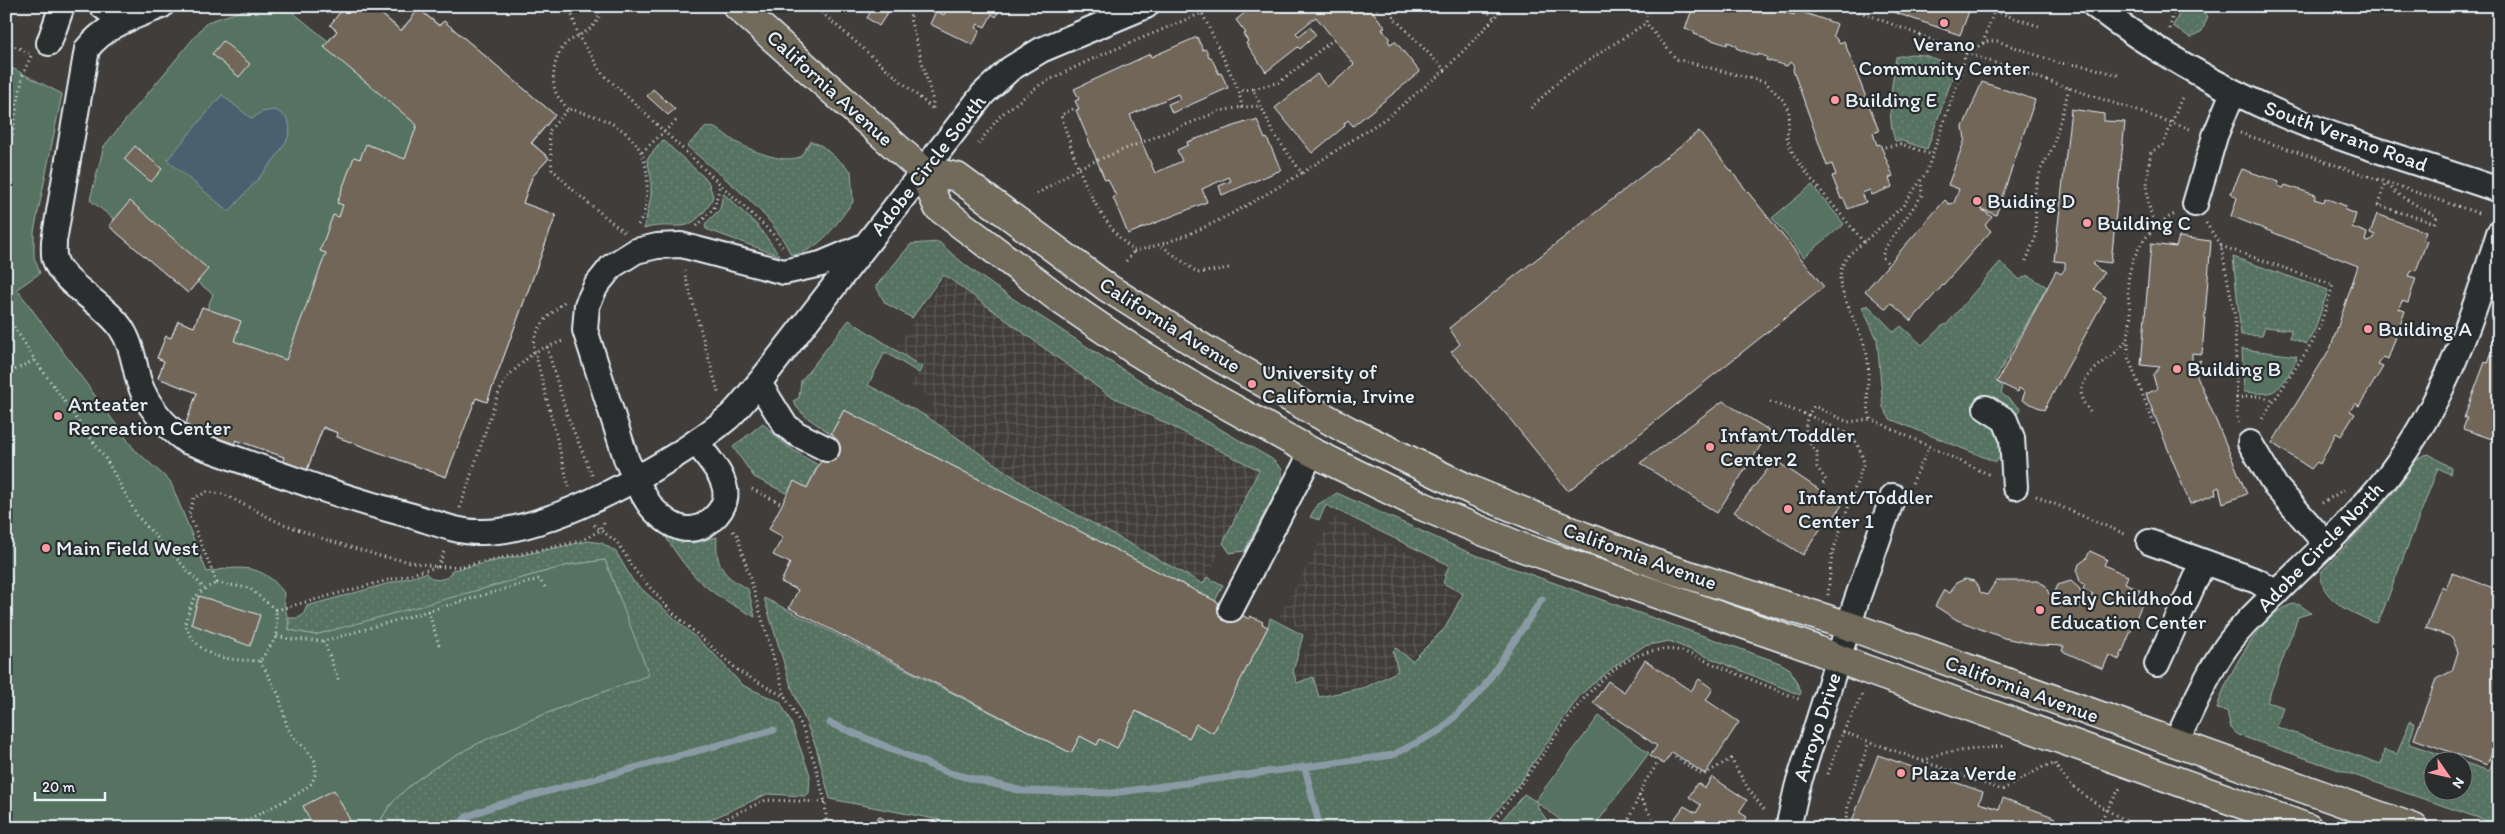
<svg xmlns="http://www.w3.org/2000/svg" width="2505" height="834" viewBox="0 0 2505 834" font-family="Itim,sans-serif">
<defs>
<pattern id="industrial-grid" width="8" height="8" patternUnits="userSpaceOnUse" patternTransform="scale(1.25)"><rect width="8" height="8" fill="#403e3b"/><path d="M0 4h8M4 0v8" fill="none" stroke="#5c5a58"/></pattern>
<pattern id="grass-dots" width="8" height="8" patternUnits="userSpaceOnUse" patternTransform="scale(1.25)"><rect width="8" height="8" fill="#567261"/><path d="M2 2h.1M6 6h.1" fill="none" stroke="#6e8778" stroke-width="1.8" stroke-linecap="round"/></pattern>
</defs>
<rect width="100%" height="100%" fill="#2a2d2e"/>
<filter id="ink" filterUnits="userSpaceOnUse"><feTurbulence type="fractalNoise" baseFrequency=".02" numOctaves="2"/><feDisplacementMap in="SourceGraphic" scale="10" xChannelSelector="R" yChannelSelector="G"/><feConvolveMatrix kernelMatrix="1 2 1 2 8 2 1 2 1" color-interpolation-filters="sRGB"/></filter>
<g filter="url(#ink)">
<path fill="#403e3b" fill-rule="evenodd" d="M6 6H2499V828H6ZM2432 762H2462V792H2432Z"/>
<g fill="url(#industrial-grid)">
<path d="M946 276 1107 394 1259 470 1204 584 1034 491 926 416 935 401 911 385 922 367 896 348Z"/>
<path d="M1333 518 1452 573 1443 586 1456 596 1438 630 1404 666 1363 685 1317 690 1292 677 1314 636 1279 617Z"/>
</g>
<g fill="url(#grass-dots)" stroke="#9fb2ac">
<path d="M2183 6H2193L2208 16 2202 31 2191 38 2173 26Z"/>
<path d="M1911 54 1924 55 1951 64 1954 73 1927 149 1899 140 1895 141C1886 112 1892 86 1896 57Z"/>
<path d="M706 127C718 126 725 135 734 141 750 150 782 164 800 157L811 141 822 146 851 171 853 202C836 223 821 252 791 255 772 211 722 178 687 146Z"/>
<path d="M663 140 708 181 713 196C710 207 698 221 687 225 677 228 660 223 644 229L651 196V177L647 159Z"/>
<path d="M723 193 759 227 780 256 706 229 705 224 720 209Z"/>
<path d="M939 242C971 273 1012 298 1049 322 1122 370 1196 416 1272 459L1282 469V481L1244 551 1230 553 1223 543 1259 470 1107 394 946 276H942L912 318 885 303 876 286 911 244Z"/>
<path d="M2233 257 2328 290 2315 329 2307 344 2290 338 2291 330 2265 327 2262 336 2241 335Z"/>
<path d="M2000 262 2020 280 2027 275 2047 287 1995 380 2003 387 2001 393 2021 409 2017 414 1989 398 1977 417C2001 431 1999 427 2001 456L1996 462 1890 419 1883 407 1877 339 1862 307 1868 305 1894 332 1901 326 1922 345 1942 326 1947 324Z"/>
<path d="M849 320 922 367 919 373 885 352 868 385 926 416 1034 491 1203 584 1207 577 1223 585 1215 601 844 410 831 434C818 424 800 416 793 401L799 398 801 381Z"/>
<path d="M763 423C779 442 797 453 818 465L807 488 788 494 754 477 733 447Z"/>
<path d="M2429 454 2451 468 2450 474 2438 468 2382 613 2377 623 2373 622C2353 613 2318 599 2321 572 2349 543 2379 513 2403 480 2410 470 2415 456 2429 454Z"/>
<path d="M1337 493 1470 553 1780 663 1790 669 1801 692 1800 695 1669 641 1644 646 1612 668 1580 695 1520 782 1483 828H982L830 799 816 747 790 683 764 598 1071 753 1080 736 1097 745 1100 739 1117 748 1136 711 1189 738 1196 724 1213 732 1268 627 1270 618 1303 635 1293 672 1297 683 1313 677 1319 697 1366 687 1398 671 1393 651 1396 648 1412 661 1445 628 1463 594 1443 583 1449 565 1326 505 1319 520 1310 517 1317 505Z"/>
<path d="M665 536 693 543 717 537C715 566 723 576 748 589L755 617C707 591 695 583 665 536Z"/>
<path d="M588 541 602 543 616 552 633 581 715 655 742 685 780 702 790 720 810 775 809 793 805 796 767 794 692 828H378C399 757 583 701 648 675L605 560 569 565 329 632 315 635 289 630V618H298L303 615 307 606 426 573C433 581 438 581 448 577L452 570Z"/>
<path d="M2294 604 2300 605 2311 613 2298 617 2267 702 2283 707 2277 727 2381 764 2384 750 2397 754 2410 721 2415 723 2409 744 2461 761 2432 762V792H2462L2463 762 2489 771 2497 753 2499 754V825L2238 735 2231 728 2227 711 2217 709C2224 680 2263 609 2294 604Z"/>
<path d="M1524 794 1537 802 1538 808 1553 828H1495Z"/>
</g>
<g fill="#567261" stroke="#9fb2ac">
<path d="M257 6H285L328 41 337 31 330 25 345 6 355 12 360 6H372L401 30 419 9 439 25 444 21 555 115 532 143 549 158 532 177 523 203 556 215 487 402 475 398 446 477 337 437 338 433 323 428 307 470 283 461 284 457 236 440 234 444 185 426 197 393 158 378 164 361 157 358 166 336 171 338 178 321 194 327 202 307 207 309 213 294 197 282 188 293 109 226 114 219 90 200 104 146 207 22Z"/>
<path d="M6 65 62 94 34 232V257L40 273 17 289 134 449 170 481 207 572C239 566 263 563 284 593 282 602 289 618 289 630L315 635 569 565 605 560 649 675C583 701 399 757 378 828H6Z"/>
<path d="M1812 185 1844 224 1804 257 1772 218Z"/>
<path d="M2242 349 2297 356C2294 367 2283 387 2272 392 2265 395 2252 392 2244 392Z"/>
<path d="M1599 716 1649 753 1593 828H1571L1535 801Z"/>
</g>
<path fill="#4b616e" stroke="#8a9ba5" d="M222 95 252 119 261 112 275 110C286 115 292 122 289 134 286 151 242 196 229 212L167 160Z"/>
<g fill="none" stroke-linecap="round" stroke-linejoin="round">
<g stroke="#8a9ba5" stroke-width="7">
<path d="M830 723 949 773 1023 791 1112 793 1393 755 1441 730 1482 690 1542 599"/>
<path d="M1305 768 1320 828"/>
<path d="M456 828 466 817 494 806 774 730"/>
</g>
</g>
<g fill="#726658" stroke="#e8f1f8">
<path d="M345 6 355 12 360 6H372L401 31 419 9 439 26 444 21 555 115 531 143 549 158 532 177 523 203 556 215 487 402 476 398 446 477 337 437 338 433 323 427 307 470 283 461 284 457 236 440 234 444 185 426 197 393 158 378 164 361 157 358 166 336 171 338 178 321 194 327 202 307 241 321 234 341 286 360 326 253 320 251 333 215 339 217 343 205 337 203 354 157 360 159 366 144 405 159 417 125 324 47 337 31 330 25Z"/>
<path d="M870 6H892L879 26 867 18 871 11 868 9Z"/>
<path d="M944 6H1001L996 17 992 14 985 27 978 24 976 28 980 30 973 45 930 24 936 11 944 15 947 8Z"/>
<path d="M1253 6H1368L1385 27 1382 29 1390 38 1388 40 1390 44 1395 41 1420 72 1353 126 1348 120 1344 124 1345 126 1312 153 1275 108 1317 74 1327 87 1354 64 1316 17 1296 33 1299 36 1310 27 1316 35 1300 49 1298 47 1266 72 1246 43 1248 41 1243 34 1246 33 1236 20Z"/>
<path d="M1695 6H1784L1782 11 1794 15 1796 10 1837 24 1833 35 1840 43 1844 41 1879 131 1873 133 1877 145 1880 144 1893 176 1889 178 1892 187 1872 195 1870 190 1862 193 1866 202 1848 209 1844 199H1841L1832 176 1836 175 1832 164 1827 166 1793 70 1794 64 1790 62 1787 66 1766 60 1767 57 1758 54 1757 56 1736 48 1737 46 1728 42 1727 45 1694 34 1695 32 1685 29 1693 7Z"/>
<path d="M1876 6H1971L1960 35Z"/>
<path d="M1197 37 1203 50 1206 49 1209 57H1211L1219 74 1221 73 1228 88 1172 113 1168 104 1180 99 1178 94 1130 115 1155 173 1182 161 1177 150 1188 145 1187 142 1252 120 1253 122 1257 120 1265 139 1267 138 1281 170 1222 195 1219 186 1231 181 1229 177 1202 189 1207 202 1128 234 1113 197 1116 196 1108 179 1105 180 1076 110 1079 109 1075 101 1079 99 1074 89 1150 54 1151 57Z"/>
<path d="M223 41 250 64 239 77 212 54Z"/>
<path d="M1982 82 2035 100 1996 215 1981 209 1992 217 1985 225 1991 231 1911 321 1891 303 1886 309 1865 291 1945 200 1949 204 1954 203 1959 189 1948 185 1965 139 1963 127Z"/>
<path d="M653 89 675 109 668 115 647 96Z"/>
<path d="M2071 109 2104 114V121L2125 122 2111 263 2095 261 2093 265 2104 273 2094 289 2106 297 2044 410 2022 400 2025 392 2019 388 2018 392 1997 382 2056 271 2061 274 2065 269V262L2054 261Z"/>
<path d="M1699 131 1824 287 1568 491 1506 414 1451 352 1460 344 1449 328Z"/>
<path d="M135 146 162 169 151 182 124 159Z"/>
<path d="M2242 169 2279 182 2278 186 2283 188 2285 185 2316 195 2314 199 2324 202 2325 198 2346 206 2345 210 2356 214 2352 227 2367 233 2365 241 2369 242 2374 238 2375 235 2370 233 2377 214 2426 232 2423 240 2427 241 2416 271 2412 270 2409 276 2416 278 2408 303 2402 301 2399 309 2405 311 2388 359 2383 357 2378 365 2383 367 2359 406 2355 403 2350 411 2355 414 2341 436 2336 433 2320 464 2317 462 2311 469 2272 443 2331 347 2358 266 2231 216 2237 198 2231 193Z"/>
<path d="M130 201 208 269 188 293 109 226Z"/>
<path d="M2179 237 2211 241 2202 354 2192 353V360L2194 363 2201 360 2195 371 2247 494 2223 503 2219 487 2215 489 2216 494 2190 504 2146 394 2157 389 2153 375 2160 367 2141 365 2151 244 2176 247Z"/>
<path d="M2491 354 2499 356V427L2497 426 2492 439 2463 429 2467 418H2464L2485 362 2488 363Z"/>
<path d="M1723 401 1770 431 1717 513 1640 463Z"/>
<path d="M844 410 1231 609 1249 619 1250 616 1263 622 1262 624 1268 627 1213 733 1196 724 1189 738 1136 711 1117 748 1100 739 1097 745 1080 736 1071 753 789 608 798 590 781 582 790 563 773 555 783 537 769 529 794 481 807 488 834 435 831 434Z"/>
<path d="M1775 460 1842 505 1831 522 1827 519 1803 555 1734 512Z"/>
<path d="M2090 551 2107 559 2104 565 2128 576 2125 583 2140 590 2137 596 2144 599 2119 660 2109 655 2103 669 2062 651 2064 646 2038 645 2004 638 1957 620 1935 606 1944 590 1950 593 1956 583 1965 579 1974 581 1979 587 1980 592 1987 595 1996 581H2037L2045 585 2049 594 2053 596 2058 585 2071 581 2079 588 2081 594 2091 598 2093 594 2083 589 2085 585 2080 582 2077 571 2079 564 2086 559Z"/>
<path d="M2452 573 2499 590V749L2494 747 2487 765 2414 739 2436 679 2452 671 2458 652 2452 637 2426 628 2441 587 2446 589Z"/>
<path d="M199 596 260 615 250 646 191 624Z"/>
<path d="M1645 660 1691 691 1699 679 1713 689 1706 700 1739 722 1705 774 1672 752 1664 764 1650 756 1657 746 1593 703 1608 681 1624 692Z"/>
<path d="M1878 755 1983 792 1979 803 1999 809 2003 798 2056 818 2055 822 2068 827 2069 822 2085 828H1857V824L1852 821Z"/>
<path d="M1712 777 1747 800 1739 812 1747 817 1740 828 1731 823 1728 828H1679L1680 826 1673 821 1684 806 1696 813 1701 805 1689 797 1697 783 1705 788Z"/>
<path d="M334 790 354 828H314L303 806Z"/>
<path d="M879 816 894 826 893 828H870Z"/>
</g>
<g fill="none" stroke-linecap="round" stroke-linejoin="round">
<g stroke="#e8f1f8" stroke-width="28">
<g id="minor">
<path d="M102 6 122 21"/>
<path d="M161 6C134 17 105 25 87 49L54 241C54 247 53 254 55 260 63 284 105 304 121 328 132 344 134 364 139 382 148 408 165 426 186 441 260 467 333 495 409 515 431 521 455 532 478 532 547 535 676 462 729 417 740 407 749 394 759 383L983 94 1010 69 1041 50 1146 6"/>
<path d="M2095 6C2153 50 2217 86 2283 115 2353 145 2427 165 2499 190"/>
<path d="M49 43 62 6"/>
<path d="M2195 204 2215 136 2233 92"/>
<path d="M759 383 785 425 797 434 827 449"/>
<path d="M1986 408 2005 420 2012 438 2015 487"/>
<path d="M696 442C707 457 729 479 725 499 722 514 704 530 688 529 676 529 663 519 655 511 643 499 635 476 627 461L585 330 587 305 596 286 612 266 636 251 657 246 681 245 784 272 821 264 864 246"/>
<path d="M2250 443 2276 487 2326 544"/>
<path d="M2149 542 2257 581 2276 593"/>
<path d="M1231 609 1312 452"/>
<path d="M2157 664 2203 563"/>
<path d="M2175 744C2190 714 2203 681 2222 653 2238 628 2262 607 2283 586 2319 551 2357 516 2388 476 2444 403 2472 320 2499 233"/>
<path d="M1788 828 1797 788 1856 602 1893 496"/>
</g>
</g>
<g stroke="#e8f1f8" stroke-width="31">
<g id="major">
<path d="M737 6 922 170 938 207 1062 301 1134 350 1205 393 1312 452 1422 506 1521 547 1809 647 1862 668 2308 828"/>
<path d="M922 170 957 177 1108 288 1206 350 1347 430 1473 491 1583 536 1667 568 1849 626 2414 828"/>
</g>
</g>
<g stroke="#e8f1f8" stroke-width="3" stroke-dasharray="1 4" stroke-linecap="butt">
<path d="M569 6 579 37 602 73 772 233 783 248"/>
<path d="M814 6 933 109"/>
<path d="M914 6 910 19 933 101V109"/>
<path d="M1390 6 1394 18 1445 70 1506 6"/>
<path d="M1482 6 1495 19"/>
<path d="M1649 6 1646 23 1676 59 1765 82 1783 100 1789 112 1787 139 1793 154 1811 179 1864 242 1902 207 1926 173 1960 76 1966 53 1988 41H1997L2059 63 2086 66 2121 76"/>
<path d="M1845 6 1966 53 2193 130"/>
<path d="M1372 12 1380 6"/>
<path d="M1202 13 1214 6"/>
<path d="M2170 29 2173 13 2177 6"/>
<path d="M1334 39 1280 82 1253 89 1274 134 1302 173 1389 116 1445 70"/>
<path d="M6 42 29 53"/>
<path d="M1983 43 1994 11 2041 27"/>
<path d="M1253 89 1239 91 1242 107 1261 106"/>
<path d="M1531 108 1562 78 1646 23"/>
<path d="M568 109C564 104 559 99 556 93 550 78 555 52 568 42 581 33 604 27 598 6"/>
<path d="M1073 109 1061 115C1077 166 1092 216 1134 251 1195 239 1249 204 1302 173"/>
<path d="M2240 133 2478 213"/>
<path d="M978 144 1001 115 1041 84 1092 59 1202 13 1239 91"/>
<path d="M1885 147 1901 144 1932 155"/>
<path d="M642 152 678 119"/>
<path d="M2495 158 2499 155"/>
<path d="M6 169 23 74 31 56"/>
<path d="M1037 194 1078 168 1220 111 1242 107"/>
<path d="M2377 205 2434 223 2437 217 2397 194 2385 182"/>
<path d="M2379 205 2385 182"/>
<path d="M2206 223 2221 246 2235 317 2237 417 2239 423"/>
<path d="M697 226 714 208 720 185"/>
<path d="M2156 227C2144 199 2146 182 2151 152L2163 145 2182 97"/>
<path d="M624 232 575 192 552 169 549 131 568 109C613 118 651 137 647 190 646 202 646 216 637 226"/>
<path d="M1864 242C1850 254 1841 259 1840 279 1839 292 1862 334 1866 351 1872 373 1863 397 1871 419L1992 476"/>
<path d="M1162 246 1198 273 1229 268"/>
<path d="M2221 246 2333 285 2319 329 2312 343 2260 422"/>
<path d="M1126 261 1134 251"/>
<path d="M2026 261 2036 236 2035 190 2041 169 2053 147 2069 88"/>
<path d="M1887 262 1882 257 1885 248 1922 195 1921 182"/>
<path d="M684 271 719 395"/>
<path d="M564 302C550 315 537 325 533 344L569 487"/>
<path d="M6 314 35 360 107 461 138 517 204 588"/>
<path d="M2128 338V357L2154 424"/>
<path d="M547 347 567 415 592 475"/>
<path d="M6 374 35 360"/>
<path d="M2236 398 2257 396 2274 400"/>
<path d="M1770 402 1808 415C1803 430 1806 441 1817 452V467L1826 480 1821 486"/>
<path d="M2090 412C2088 408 2083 403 2082 399 2076 371 2116 360 2126 340 2135 320 2127 304 2128 283 2130 254 2149 226 2175 214"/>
<path d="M1912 483 1929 448"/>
<path d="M752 489 782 504"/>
<path d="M2036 496 2127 535"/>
<path d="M2322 503 2344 490"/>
<path d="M460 508 497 397 506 378 534 352 565 340"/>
<path d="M594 525 617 542 636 572 672 612 740 672 785 697 802 726 816 767 825 802 827 828"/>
<path d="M733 531 737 535 785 696"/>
<path d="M438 567 445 549"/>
<path d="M217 583 189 514 194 498 207 492 223 494 278 522 327 540 380 556 438 567 463 566 581 541 599 531 605 521"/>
<path d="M217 583 249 588 276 610 277 636 260 661C225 659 201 661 185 624 192 601 193 592 217 583Z"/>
<path d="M1828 595 1832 554 1864 462 1858 444 1848 434 1808 415 1814 406 1848 422 1871 419"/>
<path d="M276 610 437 567"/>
<path d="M428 611 439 645"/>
<path d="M277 636 289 639 324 641 539 579 545 587"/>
<path d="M324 641 339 682"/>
<path d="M1843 732 2002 790 2043 767 2054 764"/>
<path d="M1675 757 1703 775 1731 759 1749 790 1766 812"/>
<path d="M1923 761 1942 753 2002 746"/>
<path d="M2055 764C2072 794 2111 812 2139 828"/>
<path d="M1828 774 1843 732 1862 695"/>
<path d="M1639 796 1658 828"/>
<path d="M232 828 301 792 312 783 316 772 315 761 308 751 295 739 287 727 279 695 260 661"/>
<path d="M705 828 766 800 825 802"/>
<path d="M1489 828C1507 803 1525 778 1543 754 1574 710 1619 638 1682 651L1801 700"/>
<path d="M1625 828 1645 782 1658 763"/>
<path d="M1845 828 1848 805 1869 742"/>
<path d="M2096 828 2120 788"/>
</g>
<use href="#minor" stroke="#2a2d2e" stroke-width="24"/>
<use href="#major" stroke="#726b5a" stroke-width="28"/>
</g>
</g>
<g fill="#ff9aa2" stroke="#2a2d2e" stroke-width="2">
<circle cx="1944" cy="23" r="5"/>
<circle cx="1835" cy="100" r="5"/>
<circle cx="1977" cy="201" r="5"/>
<circle cx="2087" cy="223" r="5"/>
<circle cx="2368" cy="329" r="5"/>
<circle cx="2177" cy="369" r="5"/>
<circle cx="1252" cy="384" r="5"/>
<circle cx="58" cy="416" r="5"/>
<circle cx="1710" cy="447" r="5"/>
<circle cx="1788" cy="509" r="5"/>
<circle cx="46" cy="548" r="5"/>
<circle cx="2040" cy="610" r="5"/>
<circle cx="1901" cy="773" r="5"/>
</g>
<g text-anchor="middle" stroke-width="4.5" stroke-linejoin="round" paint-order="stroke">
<g font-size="21" fill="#e8f1f8" stroke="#2a2d2e" text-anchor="start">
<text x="1944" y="51" text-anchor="middle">Verano<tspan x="1944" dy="24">Community Center</tspan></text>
<text x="1845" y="107">Building E</text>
<text x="1987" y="208">Buiding D</text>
<text x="2097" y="230">Building C</text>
<text x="2378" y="336">Building A</text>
<text x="2187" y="376">Building B</text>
<text x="1262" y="379">University of<tspan x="1262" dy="24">California, Irvine</tspan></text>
<text x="68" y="411">Anteater<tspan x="68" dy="24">Recreation Center</tspan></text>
<text x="1720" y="442">Infant/Toddler<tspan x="1720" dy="24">Center 2</tspan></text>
<text x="1798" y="504">Infant/Toddler<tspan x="1798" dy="24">Center 1</tspan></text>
<text x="56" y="555">Main Field West</text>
<text x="2050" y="605">Early Childhood<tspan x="2050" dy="24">Education Center</tspan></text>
<text x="1911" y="780">Plaza Verde</text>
</g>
<g font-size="21" fill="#e8f1f8" stroke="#2a2d2e">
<text transform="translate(830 88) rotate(42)" y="7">California Avenue</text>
<text transform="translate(2346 136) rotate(20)" y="7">South Verano Road</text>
<text transform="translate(928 165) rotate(-52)" y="7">Adobe Circle South</text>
<text transform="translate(1170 325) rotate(32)" y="7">California Avenue</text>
<text transform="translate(2320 547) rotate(-46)" y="7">Adobe Circle North</text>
<text transform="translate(1640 556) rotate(20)" y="7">California Avenue</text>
<text transform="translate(2022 689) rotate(20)" y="7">California Avenue</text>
<text transform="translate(1817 727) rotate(-72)" y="7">Arroyo Drive</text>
</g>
</g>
<rect width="2505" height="834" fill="none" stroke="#2a2d2e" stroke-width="25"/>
<rect x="12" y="12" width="2480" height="809" fill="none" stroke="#e8f1f8" stroke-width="2" filter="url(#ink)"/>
<g transform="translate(2448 776) rotate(124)"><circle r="24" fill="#2a2d2e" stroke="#767b7f"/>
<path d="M0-4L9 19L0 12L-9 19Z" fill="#ff9aa2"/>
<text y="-8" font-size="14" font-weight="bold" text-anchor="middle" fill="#e8f1f8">N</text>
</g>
<path d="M35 792v8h70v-8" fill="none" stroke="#e8f1f8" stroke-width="2.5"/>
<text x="42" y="792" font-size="15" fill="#e8f1f8" stroke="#2a2d2e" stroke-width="4" paint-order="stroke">20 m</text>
</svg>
